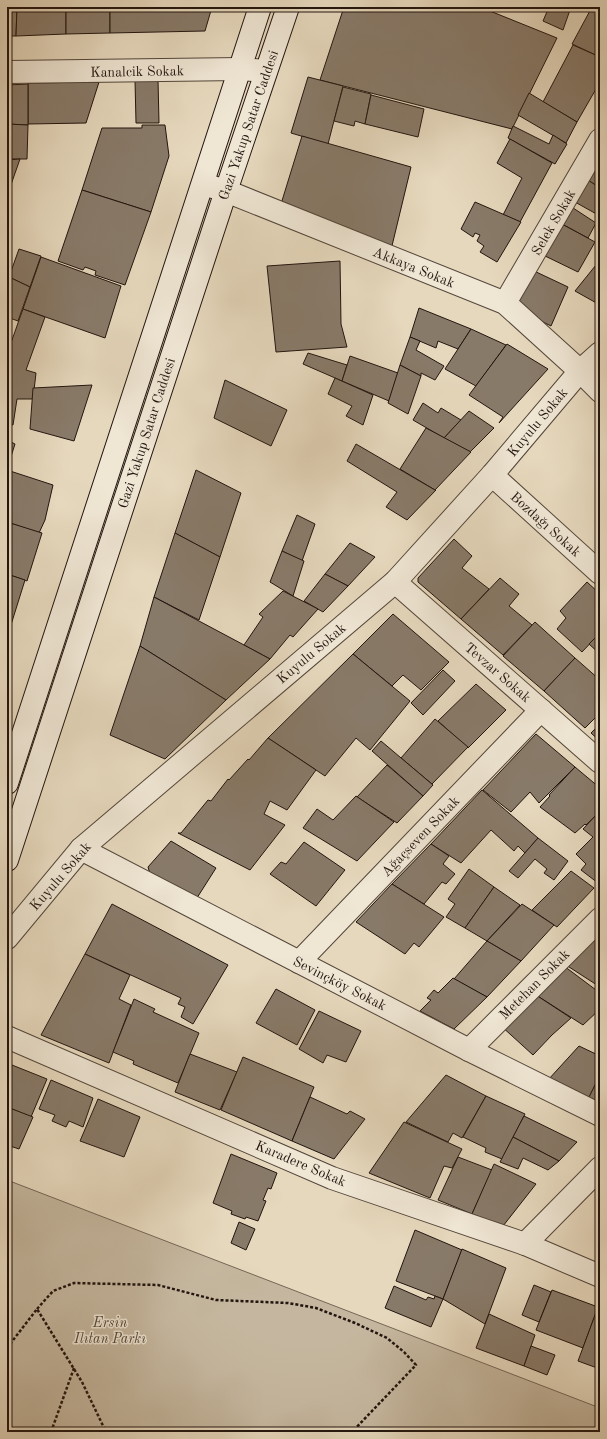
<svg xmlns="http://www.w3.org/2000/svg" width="607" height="1439" viewBox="0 0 607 1439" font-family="'Old Standard TT',serif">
<rect width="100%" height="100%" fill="#e6d8bd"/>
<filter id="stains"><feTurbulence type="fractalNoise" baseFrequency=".005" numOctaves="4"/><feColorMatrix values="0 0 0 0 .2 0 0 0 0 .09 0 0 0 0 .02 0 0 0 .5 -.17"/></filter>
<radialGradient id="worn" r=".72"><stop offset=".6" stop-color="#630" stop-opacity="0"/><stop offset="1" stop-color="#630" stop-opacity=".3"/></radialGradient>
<path fill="#c5b79f" stroke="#746657" d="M7 1180 600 1408V1432H7Z"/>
<g fill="#887a69" stroke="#22150f">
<path d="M7 7H17L16 36H7Z"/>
<path d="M17 7H66V34L16 36Z"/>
<path d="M66 7H110V33L66 34Z"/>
<path d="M110 7H212L205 31 110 33Z"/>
<path d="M344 7H480L557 38 512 129 320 80Z"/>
<path d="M549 7H571L563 30 543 21Z"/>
<path d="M592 7H600V57L572 44Z"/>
<path d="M573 45 600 57V82L577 122 543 102Z"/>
<path d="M308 77 343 86 328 144 291 133Z"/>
<path d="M135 80H158L159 123H136Z"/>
<path d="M99 82 86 123 28 124V83Z"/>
<path d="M28 84V125L7 124V85Z"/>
<path d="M343 87 371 94 365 124 355 121 354 126 334 121Z"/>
<path d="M529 93 577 122 566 143 518 115Z"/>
<path d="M371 95 424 109 418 137 365 124Z"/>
<path d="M7 124 28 125 27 159H7Z"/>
<path d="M142 125H165L169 156 151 212 82 190 102 128H142Z"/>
<path d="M513 126 549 144 553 135 567 144 555 164 508 138Z"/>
<path d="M302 136 411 167 390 254 281 204Z"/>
<path d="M510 139 552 163 520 222 503 215 522 178 497 163Z"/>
<path d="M600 155V188L586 179Z"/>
<path d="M20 159 7 196V160Z"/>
<path d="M588 180 600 188V216L575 202Z"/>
<path d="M82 190 151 212 125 285 95 275 96 271 85 267 83 270 58 261Z"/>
<path d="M475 202 521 222 497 262 480 252 484 246 477 241 480 235 475 233 473 237 461 229Z"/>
<path d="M570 206 596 223 588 238 560 223Z"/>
<path d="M560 223 595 242 578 272 541 254Z"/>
<path d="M19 249 41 256 30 287 9 277Z"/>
<path d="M41 257 121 286 105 338 23 309Z"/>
<path d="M600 260V305L575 291Z"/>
<path d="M340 261 341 324 347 347 276 352 267 266Z"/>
<path d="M532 270 568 287 551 326 511 306Z"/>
<path d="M9 277 30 287 18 321 7 317V283Z"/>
<path d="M419 308 471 329 458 349 438 341 436 348 410 337Z"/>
<path d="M23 309 45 317 26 370 36 373 33 399H17L13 425 7 424V354Z"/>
<path d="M471 329 506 345 476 386 445 369Z"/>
<path d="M410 337 420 341 416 350 444 366 435 380 421 373V376L400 365Z"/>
<path d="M507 344 548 369 499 423 503 417 469 395Z"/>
<path d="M308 353 347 365 342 381 303 364Z"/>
<path d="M350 356 398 373 389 401 342 381Z"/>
<path d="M400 365 421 376 408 414 388 403Z"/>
<path d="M335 378 373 395 363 425 346 416 352 406 328 394Z"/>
<path d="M225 380 287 410 271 446 214 418Z"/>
<path d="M92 385 74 441 30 429 33 388Z"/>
<path d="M423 403 438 413 441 408 461 420 444 438 413 420Z"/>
<path d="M469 411 494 428 470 452 444 438Z"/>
<path d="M426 428 471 452 435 490 400 469Z"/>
<path d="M7 440 15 444 7 469Z"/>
<path d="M356 444 435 490H436L407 520 386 507 397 492 347 461Z"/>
<path d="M7 470 53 485 45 520 39 533 7 522Z"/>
<path d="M196 470 241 493 220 557 175 533Z"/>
<path d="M297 515 315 524 302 561 282 551Z"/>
<path d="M7 522 42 533 27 581 7 574Z"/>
<path d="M175 533 220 557 199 620 154 597Z"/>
<path d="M454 539 472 556 462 568 489 589 461 619 418 582V578Z"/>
<path d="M350 543 375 557 348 586 325 574Z"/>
<path d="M282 551 304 561 293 596 270 582Z"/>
<path d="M7 574 25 580 10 628 7 627Z"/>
<path d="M325 574 348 586 323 612 304 601Z"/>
<path d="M500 578 519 594 509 606 532 625 503 655 461 619Z"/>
<path d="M587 582 600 594V633L582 652 557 629 566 618 560 611Z"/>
<path d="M283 591 318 609 293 637 290 635 270 659 244 645 263 617 259 614Z"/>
<path d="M154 597 244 645 270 659 226 700 140 646Z"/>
<path d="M393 614 449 662 421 690 403 675 392 686 353 654Z"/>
<path d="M535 622 575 658 544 691 503 656Z"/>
<path d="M600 633V654L589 644Z"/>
<path d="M140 646 226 700 165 759 110 735Z"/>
<path d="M353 654 410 701 370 750 356 738 325 776 268 738Z"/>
<path d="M575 658 600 680V713L585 728 544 691Z"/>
<path d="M443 670 455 681 423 715 411 703Z"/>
<path d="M476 684 506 710 468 748 438 721Z"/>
<path d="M435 719 468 747 432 784 401 758Z"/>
<path d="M600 724V741L591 733Z"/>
<path d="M536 734 575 767 539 803 530 792 511 812 483 790Z"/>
<path d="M268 738 316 770 287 810 270 801 264 814 285 825 250 870 178 833H181L208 800 211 801 228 779 229 780 248 759 249 760Z"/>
<path d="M381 741 433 785 423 796 372 751Z"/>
<path d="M387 765 423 796 397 823 357 797Z"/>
<path d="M575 767 600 788V811L586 825 585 824 575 833 540 807 550 796 549 795Z"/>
<path d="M482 790 538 838 525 853 518 846 514 851 491 830 461 863 431 844Z"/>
<path d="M356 796 394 822 357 861 303 828 317 809 333 820Z"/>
<path d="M600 811V881L598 883 581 870 586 864 576 854 593 837 583 829Z"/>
<path d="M538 838 568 861 554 880 544 873 547 869 535 859 518 878 509 871Z"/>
<path d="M171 841 216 868 195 901 151 877 148 867Z"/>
<path d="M304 842 345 870 316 906 270 874 281 862 286 864Z"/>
<path d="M431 844 449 856 443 864 455 874 446 884 442 882 424 904 392 884Z"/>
<path d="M469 869 494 887 465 928 446 917 455 904 448 899Z"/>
<path d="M571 871 594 888 557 927 532 910Z"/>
<path d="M392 884 444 917 419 947 414 943 405 954 356 922Z"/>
<path d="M494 887 520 905 487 941 465 928Z"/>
<path d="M112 904 228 965 193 1024 181 1017 185 1007 178 1004 181 998 85 954Z"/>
<path d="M522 904 554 925 521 961 487 941Z"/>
<path d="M598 937 600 939V987L566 965Z"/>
<path d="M487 941 521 961 487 997 454 979Z"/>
<path d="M85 954 130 975 119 999 131 1005 109 1063 41 1035Z"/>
<path d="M564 966 600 993V1009L583 1025 536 995Z"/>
<path d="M453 978 487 997 454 1029 420 1011 431 1000 427 998 434 990 438 993Z"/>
<path d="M276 989 315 1010 297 1045 256 1023Z"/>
<path d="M536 995 571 1018 552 1035 533 1055 500 1025Z"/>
<path d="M134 999 155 1009 153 1012 199 1033 178 1083 133 1064 134 1061 113 1052Z"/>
<path d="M319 1011 361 1031 346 1062 327 1055 323 1063 299 1049Z"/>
<path d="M579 1046 600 1056V1075L588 1100 548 1080Z"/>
<path d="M190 1054 237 1072 220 1110 175 1092Z"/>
<path d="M243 1057 314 1087 292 1141 221 1110Z"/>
<path d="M7 1063 47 1079 31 1117 7 1107Z"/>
<path d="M446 1075 486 1096 462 1138 453 1133 448 1142 406 1122Z"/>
<path d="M600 1075V1108L587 1101Z"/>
<path d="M51 1080 93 1098 83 1127 69 1121 66 1127 52 1121 55 1115 39 1109Z"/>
<path d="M486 1096 525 1114 502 1159 485 1152 486 1148 463 1137Z"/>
<path d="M310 1097 347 1114 350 1111 365 1119 334 1159 292 1141Z"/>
<path d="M98 1099 140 1117 124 1157 80 1141Z"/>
<path d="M7 1107 33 1117 19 1149 7 1145Z"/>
<path d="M524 1116 577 1142 559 1161 513 1137Z"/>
<path d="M404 1122 462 1149 452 1168 444 1166 430 1198 369 1173Z"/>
<path d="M513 1137 559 1161 548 1170 523 1158 518 1169 500 1162Z"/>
<path d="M231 1154 277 1173 271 1189 268 1188 263 1200 266 1201 258 1221 246 1217 245 1219 231 1214 232 1211 213 1203Z"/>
<path d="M458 1157 492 1170 472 1214 438 1200Z"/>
<path d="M494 1164 536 1184 503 1226 472 1214Z"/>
<path d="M239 1222 255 1229 246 1250 231 1243Z"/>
<path d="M415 1230 462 1250 443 1299 396 1281Z"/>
<path d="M462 1249 506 1268 485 1324 443 1299Z"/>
<path d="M534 1285 551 1292 539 1322 522 1315Z"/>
<path d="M394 1286 426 1300 428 1297 434 1299 435 1296 443 1299 431 1327 385 1308Z"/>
<path d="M552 1290 598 1307 583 1348 536 1330Z"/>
<path d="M598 1307 600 1308V1369L578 1361Z"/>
<path d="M489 1314 535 1335 524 1366 476 1348Z"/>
<path d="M531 1346 555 1355 547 1375 524 1366Z"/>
</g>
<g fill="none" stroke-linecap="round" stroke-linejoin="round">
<g stroke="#53463a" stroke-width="24">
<g id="street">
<path d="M7 72 240 69 266 71"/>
<path d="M203 184 226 191 505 303 580 371 600 391"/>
<path d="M505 303 600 140"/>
<path d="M492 475 600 573"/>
<path d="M395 582 600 762"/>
<path d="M81 849 469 1050 600 1115"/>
<path d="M7 938 81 849 395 582 492 475 580 371 600 353"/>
<path d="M299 962 541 710"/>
<path d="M7 1037 332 1178 525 1244 600 1276"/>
<path d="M469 1050 600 919"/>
<path d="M525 1244 600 1168"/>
</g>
</g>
<g stroke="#22150f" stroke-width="24">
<g id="secondary">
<path d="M7 783 260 7"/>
<path d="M7 860 226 191 288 7"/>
</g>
</g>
<g stroke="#22150f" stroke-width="2.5" stroke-dasharray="3 2" stroke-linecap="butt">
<path d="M37 1309 53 1291 74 1283 158 1285 216 1300 288 1303 316 1308 355 1323 387 1338 404 1352 416 1365 352 1432"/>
<path d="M7 1348 37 1309 82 1382 106 1432"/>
<path d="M51 1432 74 1368"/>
</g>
<use href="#street" stroke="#efe6d4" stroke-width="22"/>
<use href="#secondary" stroke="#efe6d4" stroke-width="22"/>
</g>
<g text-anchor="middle" stroke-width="3" stroke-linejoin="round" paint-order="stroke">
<g font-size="14" fill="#22150f" stroke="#efe6d4">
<text transform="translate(137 71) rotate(-1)" y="5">Kanalcik Sokak</text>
<text transform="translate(248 125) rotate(-71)" y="5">Gazi Yakup Satar Caddesi</text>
<text transform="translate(553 222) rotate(-60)" y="5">Selek Sokak</text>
<text transform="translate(414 267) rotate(22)" y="5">Akkaya Sokak</text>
<text transform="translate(537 422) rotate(-50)" y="5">Kuyulu Sokak</text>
<text transform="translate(146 433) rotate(-72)" y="5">Gazi Yakup Satar Caddesi</text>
<text transform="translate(546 524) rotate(42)" y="5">Bozdağı Sokak</text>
<text transform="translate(311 653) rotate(-40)" y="5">Kuyulu Sokak</text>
<text transform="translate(498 672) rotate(41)" y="5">Tevzar Sokak</text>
<text transform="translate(420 836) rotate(-46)" y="5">Ağaçseven Sokak</text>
<text transform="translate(60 876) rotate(-49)" y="5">Kuyulu Sokak</text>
<text transform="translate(340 983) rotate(27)" y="5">Sevinçköy Sokak</text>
<text transform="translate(534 984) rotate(-45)" y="5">Metehan Sokak</text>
<text transform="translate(301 1163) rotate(23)" y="5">Karadere Sokak</text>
</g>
<g font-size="14" font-style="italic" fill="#53463a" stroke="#efe6d4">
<text x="110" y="1327">Ersin<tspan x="110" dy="16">Ilıtan Parkı</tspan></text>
</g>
</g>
<rect width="607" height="1439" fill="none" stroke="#e6d8bd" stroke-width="24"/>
<rect x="8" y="8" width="591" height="1423" fill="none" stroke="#22150f" stroke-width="2"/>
<rect x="12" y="12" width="583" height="1415" fill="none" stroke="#22150f"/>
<rect width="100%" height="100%" filter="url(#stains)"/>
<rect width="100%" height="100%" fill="url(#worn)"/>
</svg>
